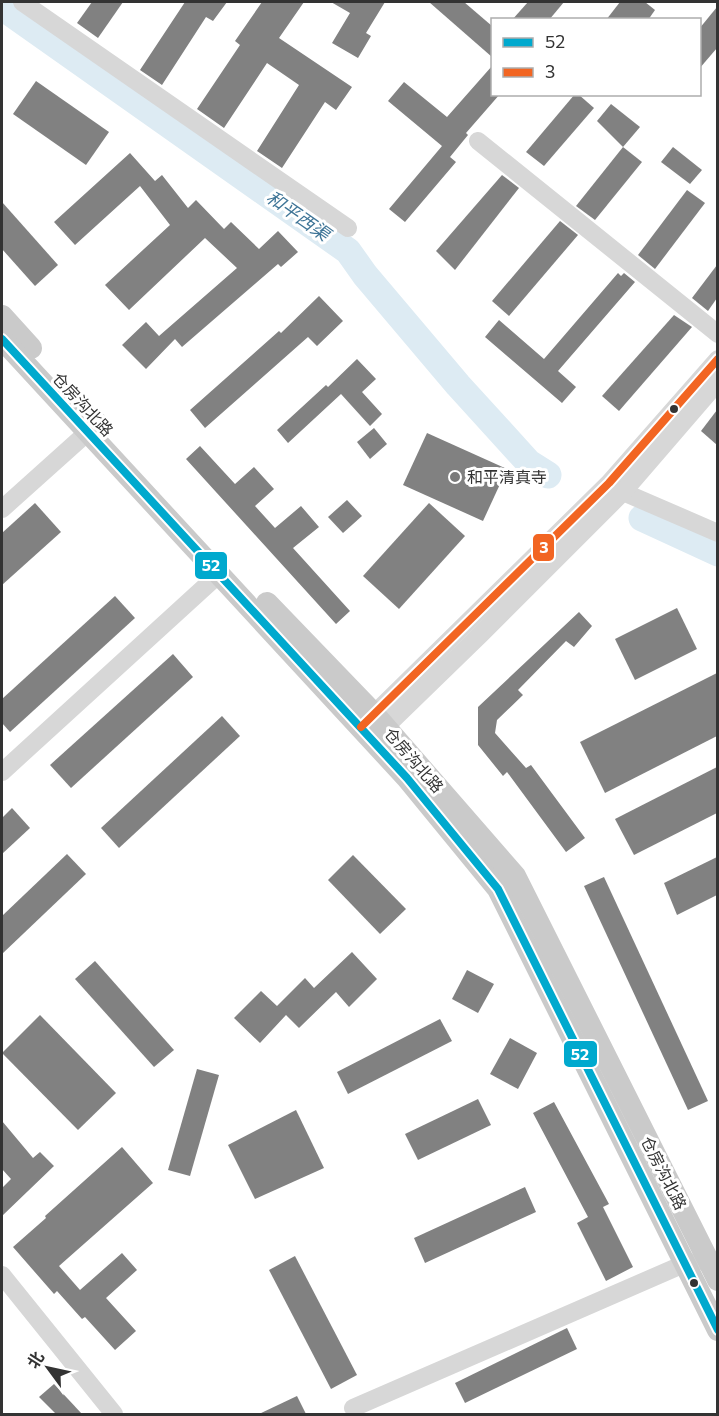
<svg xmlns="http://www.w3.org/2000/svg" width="719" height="1416" viewBox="0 0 719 1416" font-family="Commissioner,'Noto Sans SC',sans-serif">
<rect width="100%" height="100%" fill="#fff"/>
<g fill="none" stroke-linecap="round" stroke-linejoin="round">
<g stroke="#ddebf3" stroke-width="27">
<path d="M2 7 348 251 365 275 458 385 529 463 548 475"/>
<path d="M642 518 718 553"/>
</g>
</g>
<g fill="#818181">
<path d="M92 2H123L98 38 77 23Z"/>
<path d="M185 2H227L213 21 206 17 162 85 140 70Z"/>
<path d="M262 2H304L279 38 352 87 336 110 325 102 282 168 257 151 299 85 267 63 224 128 197 109 240 45 235 41Z"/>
<path d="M331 2H385L366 33 371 36 358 58 332 43 350 13Z"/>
<path d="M429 2H464L492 26V57Z"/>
<path d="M528 2H564L549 20H512Z"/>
<path d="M620 2H645L655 10 648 20H606Z"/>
<path d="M717 7V48L699 69V29Z"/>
<path d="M492 66V94H500L466 133 468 135 450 157 456 162 405 222 389 209 442 146 388 101 404 82 447 117Z"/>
<path d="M36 81 109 132 86 165 13 114Z"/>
<path d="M575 94H578L594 108 544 166 526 152Z"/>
<path d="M611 104 640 127 623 147 597 121Z"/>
<path d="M623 147 642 162 595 220 576 206Z"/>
<path d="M673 147 702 170 690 184 661 162Z"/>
<path d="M130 153 155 181 162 175 188 208 196 200 224 229 231 222 259 249 278 231 298 252 281 267 278 264 182 347 175 339 146 369 122 345 146 322 159 336 237 268 205 238 129 310 105 285 170 225 140 186 75 245 54 222Z"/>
<path d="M502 175 519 188 455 270 436 251Z"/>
<path d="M687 190 705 203 655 269 638 255Z"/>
<path d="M2 202 58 265 35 286 2 249Z"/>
<path d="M560 221 578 235 509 316 492 301Z"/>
<path d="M717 265V298L708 311 692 298Z"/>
<path d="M618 273 621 276 624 273 635 282 558 371 576 387 562 403 485 337 499 320 544 359Z"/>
<path d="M319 296 343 321 317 346 308 337 205 428 190 410 279 331 281 333Z"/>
<path d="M674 315 692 327 619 411 602 396Z"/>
<path d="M357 359 376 379 362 392 382 414 370 426 341 394 288 443 277 430 326 385 328 387Z"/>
<path d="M717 410V445L701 431Z"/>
<path d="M374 428 387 444 370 459 357 442Z"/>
<path d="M427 433 507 469 483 521 403 485Z"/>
<path d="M200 446 235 484 254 467 274 489 255 506 275 528 301 506 319 527 293 548 350 611 336 624 186 459Z"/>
<path d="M347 500 362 516 343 533 328 517Z"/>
<path d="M35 503 61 532 2 585V533Z"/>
<path d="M429 503 465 536 399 609 363 576Z"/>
<path d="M115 596 135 618 10 732 2 723V699Z"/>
<path d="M677 608 697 649 635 680 615 639Z"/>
<path d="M579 612 592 626 574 647 566 641 518 690 523 695 497 720 495 733 526 768 531 765 585 838 566 852 507 772 503 776 478 745V707Z"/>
<path d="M173 654 193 677 71 788 50 765Z"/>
<path d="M717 673V736L605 793 580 742Z"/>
<path d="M222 716 240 736 119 848 101 828Z"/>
<path d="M717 767V813L634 855 615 819Z"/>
<path d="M12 808 30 828 2 854V818Z"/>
<path d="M67 854 86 874 2 954V916Z"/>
<path d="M353 855 406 909 380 934 328 880Z"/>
<path d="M717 857V895L677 915 664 883Z"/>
<path d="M604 877 708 1101 688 1110 584 886Z"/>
<path d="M352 952 377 979 349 1007 336 992 299 1028 286 1015 260 1043 234 1018 261 991 277 1006 305 978 314 988Z"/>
<path d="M95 961 174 1050 154 1067 75 979Z"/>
<path d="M467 970 494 984 478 1013 452 999Z"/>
<path d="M40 1015 116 1093 78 1130 2 1053Z"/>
<path d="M440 1019 452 1041 348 1094 337 1072Z"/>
<path d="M510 1038 537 1053 518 1089 490 1074Z"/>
<path d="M197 1069 219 1075 190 1176 168 1170Z"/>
<path d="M478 1099 491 1125 418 1160 405 1134Z"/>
<path d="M554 1102 609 1204 603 1207 633 1267 606 1281 577 1223 588 1217 533 1113Z"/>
<path d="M296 1110 324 1168 255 1199 228 1145Z"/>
<path d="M2 1121 33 1158 40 1152 54 1166 2 1216V1188L11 1179 2 1169Z"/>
<path d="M122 1147 153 1183 59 1266 80 1290 122 1253 137 1270 106 1298 136 1331 115 1350 85 1317 82 1319 57 1291 54 1294 13 1247 46 1218 45 1216Z"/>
<path d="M525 1187 536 1212 425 1263 414 1238Z"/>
<path d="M295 1256 357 1375 331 1389 269 1270Z"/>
<path d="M567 1328 577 1349 465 1403 455 1383Z"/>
<path d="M54 1384 82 1414H56L39 1397Z"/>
<path d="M297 1396 306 1414H259Z"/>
</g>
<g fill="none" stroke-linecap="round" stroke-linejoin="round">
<g stroke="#d7d7d7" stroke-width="18">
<path d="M22 2 348 228"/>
<path d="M478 141 718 334"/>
<path d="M613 485 623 492 718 533"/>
<path d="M2 509 99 422"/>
<path d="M364 724 609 483 718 359"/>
<path d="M376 736 481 634 623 492 718 382"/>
<path d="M2 772 219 574"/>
<path d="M2 1275 114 1414"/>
<path d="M353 1408 684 1264 697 1262"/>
</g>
<g stroke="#cacaca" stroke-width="22">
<path d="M2 316 31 348"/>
<path d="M2 339 407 778 498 889 718 1330"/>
<path d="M267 603 374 714 515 876 718 1280"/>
</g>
<g stroke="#fff" stroke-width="12">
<path id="bus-1" d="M2 339 407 778 498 889 718 1330"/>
</g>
<g stroke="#fff" stroke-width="12">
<path id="bus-2" d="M361 727 609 483 718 359"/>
</g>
<use href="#bus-1" stroke="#00a9ce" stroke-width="8"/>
<use href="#bus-2" stroke="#f26522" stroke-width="8"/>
</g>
<g fill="#333" stroke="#fff" stroke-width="2">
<circle cx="674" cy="409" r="5"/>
<circle cx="694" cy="1283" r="5"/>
</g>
<circle fill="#7a7a7a" stroke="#fff" stroke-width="2" cx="455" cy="477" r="6"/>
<g text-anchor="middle" stroke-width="6" stroke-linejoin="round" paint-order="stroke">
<g font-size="16" fill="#333" stroke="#fff">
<text transform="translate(83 404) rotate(47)" y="6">仓房沟北路</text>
<text transform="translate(414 760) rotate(49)" y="6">仓房沟北路</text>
<text transform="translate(664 1173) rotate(63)" y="6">仓房沟北路</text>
</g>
<g font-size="16" fill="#333" stroke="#fff" text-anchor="start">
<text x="467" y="483">和平清真寺</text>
</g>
<g font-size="18" font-style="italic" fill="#3f7597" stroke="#fff">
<text transform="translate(298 216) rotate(35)" y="6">和平西渠</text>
</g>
</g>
<g stroke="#fff" stroke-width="2">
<rect x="532" y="533" width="23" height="29" rx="6" fill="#f26522"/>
<rect x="194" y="551" width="34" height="29" rx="6" fill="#00a9ce"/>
<rect x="563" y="1040" width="35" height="28" rx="6" fill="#00a9ce"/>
</g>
<g font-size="16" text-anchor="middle" font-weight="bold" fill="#fff">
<text x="544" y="553">3</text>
<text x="211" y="571">52</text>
<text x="580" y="1060">52</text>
</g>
<rect width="719" height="1416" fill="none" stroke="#333333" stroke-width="6"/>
<rect x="491" y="18" width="210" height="78" fill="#ffffff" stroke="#adadad" stroke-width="1.5"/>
<rect x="503" y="38" width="30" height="9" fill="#00a9ce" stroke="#adadad" stroke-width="1.5"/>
<text x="545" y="48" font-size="18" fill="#333333">52</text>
<rect x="503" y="68" width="30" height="9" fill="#f26522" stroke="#adadad" stroke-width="1.5"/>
<text x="545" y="78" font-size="18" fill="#333333">3</text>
<g transform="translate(48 1368) rotate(303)" stroke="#ffffff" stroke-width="4.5" paint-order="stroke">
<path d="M0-4.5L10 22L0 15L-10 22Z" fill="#333333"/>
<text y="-9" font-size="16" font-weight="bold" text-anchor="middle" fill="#333333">北</text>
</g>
</svg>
